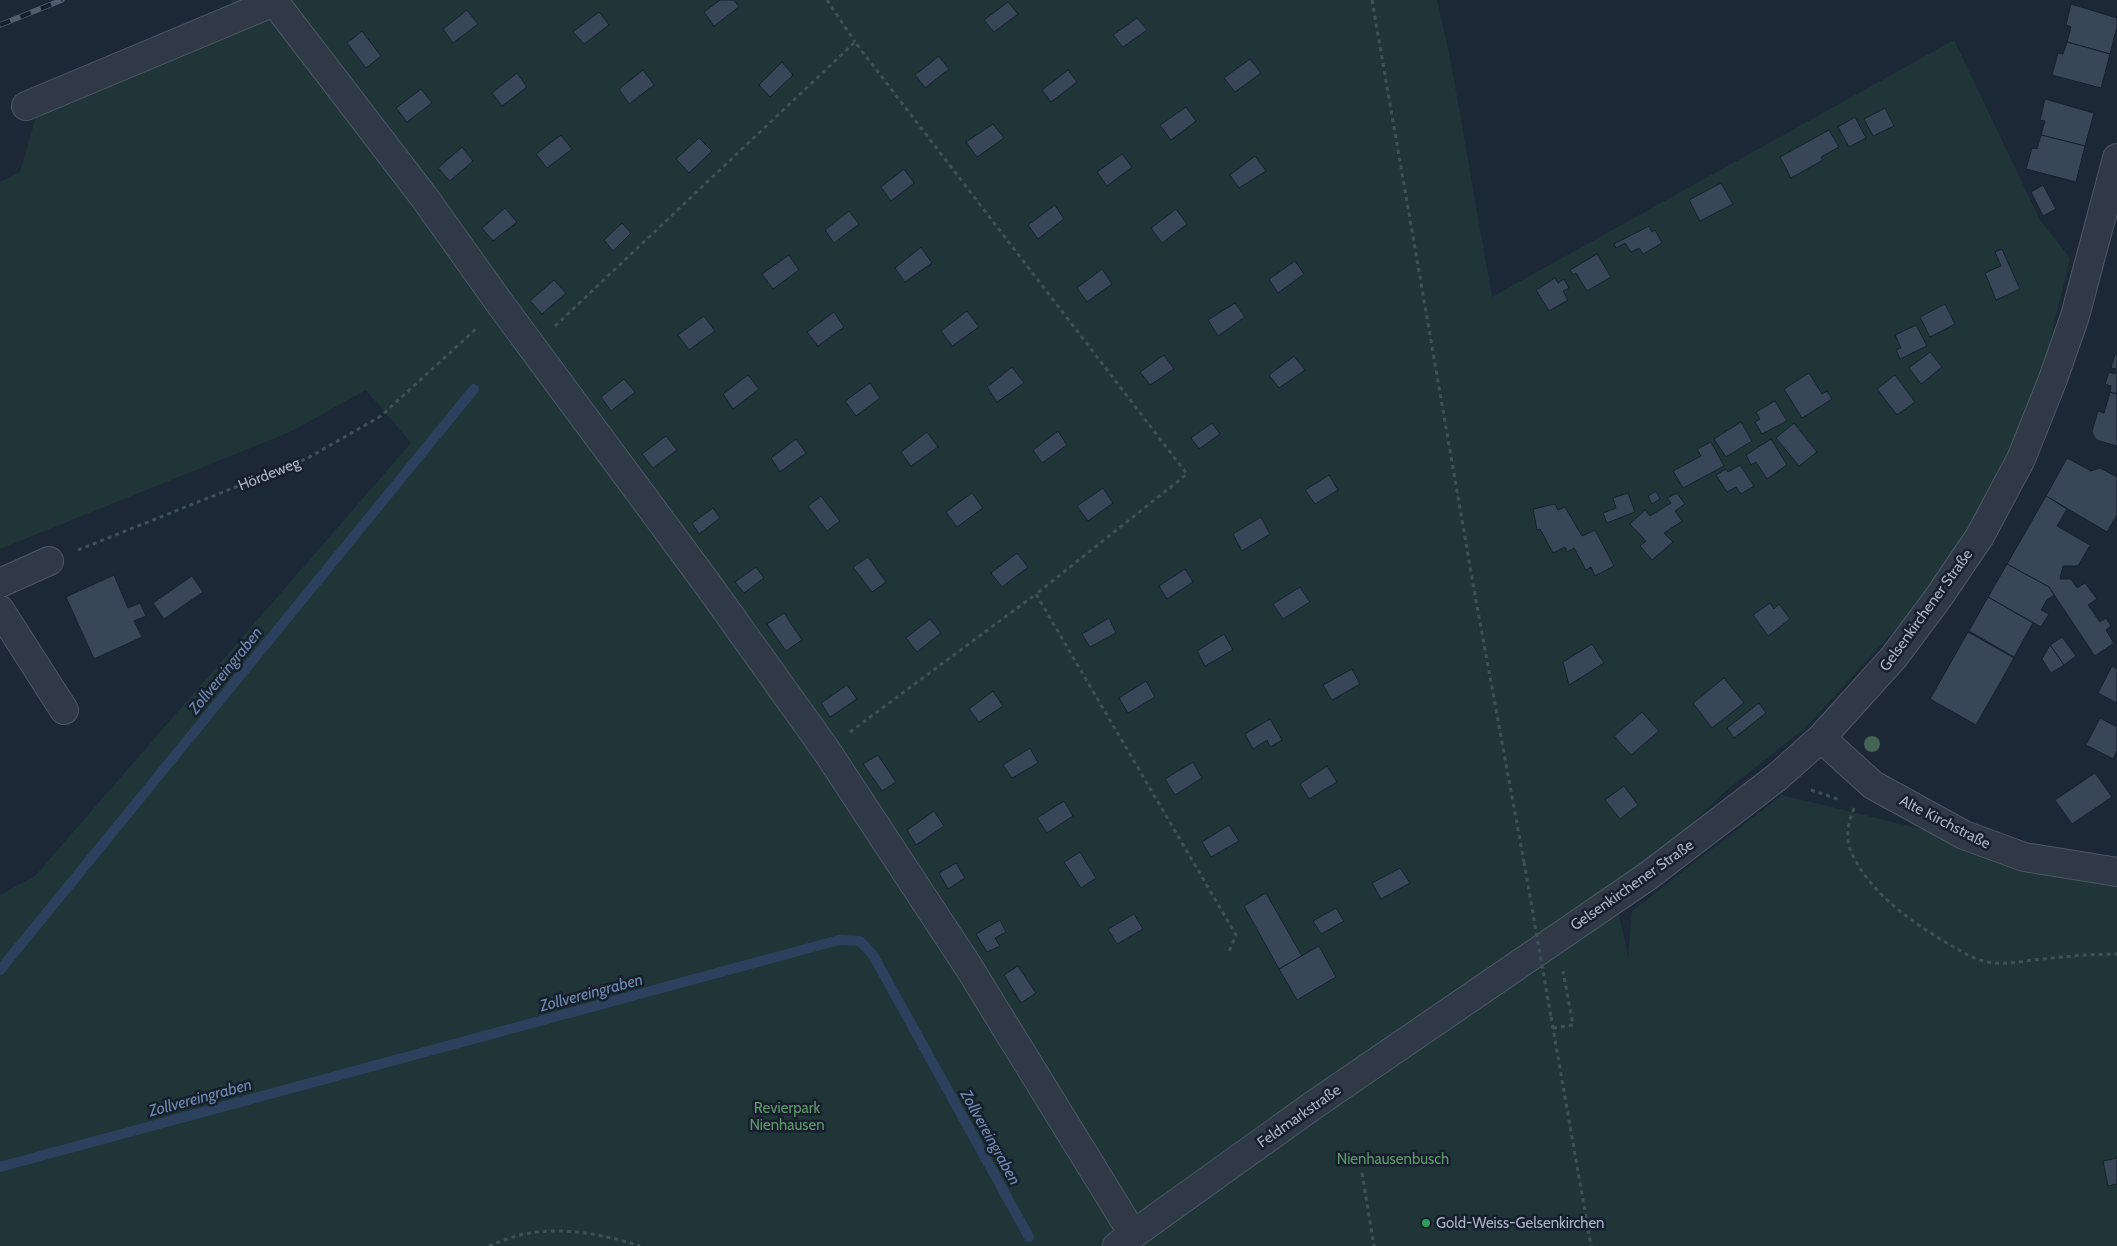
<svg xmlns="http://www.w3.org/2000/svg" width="2117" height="1246" viewBox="0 0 2117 1246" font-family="Cabin,sans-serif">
<rect width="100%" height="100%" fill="#1d2837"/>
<g fill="#1f3538">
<path d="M231 0H1437L1450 57 1492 297 1954 40 2040 220 2070 258 2041 379 1979 529 1931 590 1805 728 1727 790 1614 896 1113 1246H0V895L35 876 411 443 366 390 290 432 0 549V182L20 172 37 113 241 26Z"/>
<path d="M1782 795 2044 859 2117 873V1246H1120L1616 901 1628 957 1632 911Z"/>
</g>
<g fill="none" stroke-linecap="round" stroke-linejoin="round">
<g stroke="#2c415e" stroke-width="10">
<path d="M0 970 474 389"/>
<path d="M0 1167 839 940 860 941 873 955 1029 1237"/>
</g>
</g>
<g fill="#384658" stroke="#18212d">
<path d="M720 0H734L739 7 714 26 704 12Z"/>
<path d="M1008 2 1018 14 994 32 984 20Z"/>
<path d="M2071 4 2117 18V27L2110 54 2067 42 2071 27 2066 25Z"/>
<path d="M467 10 478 24 453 43 443 29Z"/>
<path d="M599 12 609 25 584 44 573 32Z"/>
<path d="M1137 18 1147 30 1123 47 1113 35Z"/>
<path d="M362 31 381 56 366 68 347 43Z"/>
<path d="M2067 42 2110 54 2101 88 2052 75 2058 53 2063 54Z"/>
<path d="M939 56 949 69 925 88 915 75Z"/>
<path d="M1250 59 1261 73 1235 92 1224 78Z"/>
<path d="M782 62 793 75 770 97 759 85Z"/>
<path d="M643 70 654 85 629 104 619 89Z"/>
<path d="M1068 70 1077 82 1051 102 1042 90Z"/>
<path d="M517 73 527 87 502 106 492 93Z"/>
<path d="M421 89 432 103 407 122 396 108Z"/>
<path d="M2045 99 2094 113 2085 146 2041 135 2045 121 2040 120Z"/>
<path d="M1186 107 1196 121 1171 140 1160 125Z"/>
<path d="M1885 108 1894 126 1873 136 1864 119Z"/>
<path d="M1855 117 1866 138 1849 147 1838 127Z"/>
<path d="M993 124 1004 138 977 157 966 142Z"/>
<path d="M1829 130 1839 147 1821 157 1823 160 1791 178 1780 157Z"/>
<path d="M561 135 572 149 547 168 536 154Z"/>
<path d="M2041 135 2085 146 2076 182 2026 169 2032 148 2037 149Z"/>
<path d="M699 138 712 151 689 173 676 159Z"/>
<path d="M462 147 473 161 450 181 438 168Z"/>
<path d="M1122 154 1132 167 1107 186 1097 172Z"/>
<path d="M1255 156 1266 171 1239 188 1230 175Z"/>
<path d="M904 169 914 183 891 201 881 187Z"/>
<path d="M1721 183 1733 204 1700 221 1689 200Z"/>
<path d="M2043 185 2056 209 2043 216 2031 192Z"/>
<path d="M1055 205 1064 219 1038 239 1028 225Z"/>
<path d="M505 208 517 222 493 241 482 228Z"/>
<path d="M1176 209 1187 224 1162 243 1151 228Z"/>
<path d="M849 211 859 224 834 243 825 230Z"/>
<path d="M622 223 631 233 613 251 604 240Z"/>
<path d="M1649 226 1652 232 1655 230 1662 243 1643 254 1639 248 1631 252 1625 243 1616 248 1614 244Z"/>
<path d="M921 247 932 263 905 282 895 268Z"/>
<path d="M2002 249 2020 289 1996 300 1985 273 2001 266 1995 252Z"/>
<path d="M1597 254 1611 277 1587 291 1576 273 1573 275 1570 270Z"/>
<path d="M789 255 799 270 773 289 762 274Z"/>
<path d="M1295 261 1304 274 1278 293 1269 279Z"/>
<path d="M1102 269 1112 284 1087 302 1077 288Z"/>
<path d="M1555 278 1558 283 1564 279 1569 288 1563 291 1568 300 1549 311 1536 290Z"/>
<path d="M554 280 566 293 542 314 530 301Z"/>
<path d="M1235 303 1245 317 1218 336 1208 320Z"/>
<path d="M1945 304 1955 324 1930 337 1920 317Z"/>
<path d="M967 311 979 327 952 346 941 331Z"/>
<path d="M834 312 844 327 818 346 807 332Z"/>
<path d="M704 316 715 331 689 350 678 335Z"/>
<path d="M1916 325 1927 346 1900 359 1896 350 1901 348 1895 335Z"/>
<path d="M1930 352 1942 367 1921 384 1909 368Z"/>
<path d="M2115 354 2117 355V394L2110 392 2111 386 2105 384 2109 372 2115 374 2116 369 2111 368Z"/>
<path d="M1164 355 1174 369 1150 385 1140 372Z"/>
<path d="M1294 356 1305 370 1279 388 1269 375Z"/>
<path d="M1012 367 1024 383 997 402 987 387Z"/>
<path d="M1809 373 1822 394 1827 391 1832 399 1802 418 1784 389Z"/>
<path d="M748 375 759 389 733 409 723 394Z"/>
<path d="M1895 375 1915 402 1897 415 1877 389Z"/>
<path d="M624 379 635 392 611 411 601 397Z"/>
<path d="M870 383 880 398 856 416 845 401Z"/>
<path d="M2110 392 2117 394V446L2096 440 2092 432 2098 411 2104 413Z"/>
<path d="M1775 401 1787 421 1762 434 1755 422 1760 419 1756 412Z"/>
<path d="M1741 422 1752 441 1726 457 1714 439Z"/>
<path d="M1212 423 1220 434 1199 449 1191 438Z"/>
<path d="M1794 423 1817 452 1799 466 1776 438Z"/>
<path d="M1058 431 1067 445 1042 463 1033 450Z"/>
<path d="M927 432 938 447 911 466 901 452Z"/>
<path d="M666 436 677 450 653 468 642 454Z"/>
<path d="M796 439 806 453 780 472 771 458Z"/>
<path d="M1771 439 1787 465 1767 479 1756 462 1751 465 1746 455Z"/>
<path d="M1711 442 1724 466 1683 488 1673 471 1701 456 1697 449Z"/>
<path d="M2067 458 2091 471 2100 468 2117 477V515L2107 532 2046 496Z"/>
<path d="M1740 465 1754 486 1741 494 1736 487 1727 492 1716 475 1726 469 1728 472Z"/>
<path d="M1329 475 1338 490 1315 504 1305 490Z"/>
<path d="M1103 488 1113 503 1088 521 1077 506Z"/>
<path d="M1656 491 1660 499 1652 504 1648 496Z"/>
<path d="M972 493 983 508 957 527 946 512Z"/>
<path d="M1628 493 1635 512 1607 523 1603 513 1616 508 1613 498Z"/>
<path d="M1677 493 1685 504 1675 511 1682 521 1664 533 1673 542 1652 560 1640 546 1646 541 1630 524 1645 510 1650 516 1671 503 1667 498Z"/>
<path d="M821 496 840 521 827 531 808 506Z"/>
<path d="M2046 496 2067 509 2057 526 2090 545 2078 566H2063L2060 579H2071L2077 588 2085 583 2097 599 2088 605 2100 622 2106 618 2111 626 2106 630 2114 643 2095 656 2049 587 2007 564Z"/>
<path d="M1555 504 1558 510 1565 507 1582 536 1595 530 1614 566 1595 576 1591 567 1586 570 1574 548 1567 552 1565 547 1553 553 1540 529 1537 530 1533 509Z"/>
<path d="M713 508 720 518 699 534 692 523Z"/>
<path d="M1261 517 1270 534 1242 551 1233 534Z"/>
<path d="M1017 553 1028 567 1002 587 991 573Z"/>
<path d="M868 557 886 582 872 592 853 567Z"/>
<path d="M2007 564 2049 587 2054 595 2047 600 2041 610 2049 614 2041 627 1988 597Z"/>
<path d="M756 567 764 578 744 593 735 582Z"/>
<path d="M1185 569 1193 582 1167 599 1159 586Z"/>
<path d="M114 575 128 608 140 603 146 616 134 621 142 637 94 659 66 597Z"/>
<path d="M192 576 203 592 164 619 153 603Z"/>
<path d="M1300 587 1310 602 1283 619 1273 604Z"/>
<path d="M1988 597 2033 623 2014 657 1969 631Z"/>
<path d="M1770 603 1774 609 1779 604 1790 619 1768 636 1753 615Z"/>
<path d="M784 613 802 640 786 651 767 624Z"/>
<path d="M1109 618 1116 633 1090 647 1082 634Z"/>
<path d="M930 619 941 633 917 652 906 638Z"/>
<path d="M1968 632 2014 658 1976 725 1930 699Z"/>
<path d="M1224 634 1233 650 1205 666 1197 651Z"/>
<path d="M2062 637 2076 656 2064 665 2050 645Z"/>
<path d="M1592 644 1604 663 1569 685 1563 662Z"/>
<path d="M2050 645 2064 665 2051 673 2042 659Z"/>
<path d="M2112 666 2117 669V703L2098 693Z"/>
<path d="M1352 669 1360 684 1332 700 1323 685Z"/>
<path d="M1724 678 1744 703 1712 728 1693 703Z"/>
<path d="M1146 681 1155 697 1128 713 1119 698Z"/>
<path d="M847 685 857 699 830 717 821 703Z"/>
<path d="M993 691 1003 706 979 722 969 709Z"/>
<path d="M1759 703 1766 713 1734 738 1727 728Z"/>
<path d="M1642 712 1659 731 1631 755 1614 736Z"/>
<path d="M2100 718 2117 727V751L2113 759 2086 745Z"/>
<path d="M1270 719 1282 740 1270 747 1267 740 1253 749 1245 734Z"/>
<path d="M1030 748 1038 763 1012 778 1003 765Z"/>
<path d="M878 755 896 782 882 791 863 764Z"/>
<path d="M1193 762 1202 778 1175 795 1165 779Z"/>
<path d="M1327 766 1337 782 1309 799 1300 784Z"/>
<path d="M2095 773 2112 797 2072 824 2055 800Z"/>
<path d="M1624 786 1638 805 1620 819 1605 800Z"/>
<path d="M1064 801 1073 816 1047 833 1037 818Z"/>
<path d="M934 811 944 826 916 845 907 830Z"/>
<path d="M1229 825 1239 841 1211 857 1202 842Z"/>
<path d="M1080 852 1096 878 1081 888 1064 862Z"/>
<path d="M956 863 965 878 948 889 939 873Z"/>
<path d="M1400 868 1410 883 1381 899 1372 883Z"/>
<path d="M1266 893 1302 956 1279 969 1244 906Z"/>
<path d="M1336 908 1344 921 1321 934 1313 921Z"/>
<path d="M1134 914 1143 929 1117 944 1108 929Z"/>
<path d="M1000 920 1006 932 995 938 1000 946 987 952 976 934Z"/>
<path d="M1319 946 1336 977 1297 1000 1279 969Z"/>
<path d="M1018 966 1036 993 1021 1003 1004 975Z"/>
<path d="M2117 1158V1184L2108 1186 2103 1161Z"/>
</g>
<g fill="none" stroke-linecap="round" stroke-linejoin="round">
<g stroke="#4d5766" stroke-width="30">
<g id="minor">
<path d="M273 0 424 197 501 305 706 582 826 750 968 966 1133 1234"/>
<path d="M26 106 274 2"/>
<path d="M0 583 49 561"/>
<path d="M0 610 64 710"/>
<path d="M1821 738 1873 785 1964 835 2024 857 2117 872"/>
<path d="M1117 1246 1315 1104 1648 876 1776 778 1821 738 1894 657 1938 598 1980 536 2021 459 2053 379 2075 316 2117 158"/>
</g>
</g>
<g stroke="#3c5256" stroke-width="3" stroke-dasharray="4 4" stroke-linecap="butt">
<path d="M827 0 855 42"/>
<path d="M1372 0 1475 595 1524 862"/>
<path d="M555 326 855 42 1187 474 1036 594"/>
<path d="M78 550 308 458 381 416 478 327"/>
<path d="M850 732 1036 594 1236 935 1228 954"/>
<path d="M1811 790 1840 800"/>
<path d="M1854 808C1849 821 1845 835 1850 849 1867 892 1915 925 1954 947 1964 953 1975 960 1988 962 2003 965 2018 962 2033 960 2061 957 2089 954 2117 954"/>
<path d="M1551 1017 1591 1246"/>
<path d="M1553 1028 1573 1025 1563 971"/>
<path d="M1362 1173 1374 1246"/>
<path d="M489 1246C502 1241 516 1235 530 1233 566 1227 606 1235 640 1246"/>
</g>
<use href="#minor" stroke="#303a47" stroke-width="28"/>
<g stroke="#515d6f" stroke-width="5.5">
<path id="rail" d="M0 25 62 0"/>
</g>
<use href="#rail" stroke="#161f2b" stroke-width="4" stroke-dasharray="11" stroke-linecap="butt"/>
<path stroke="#3c5256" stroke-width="3" stroke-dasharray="4 4" stroke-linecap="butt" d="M1524 862 1551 1017"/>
</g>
<circle fill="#426555" cx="1872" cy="744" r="8"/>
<circle fill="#2e9e5b" stroke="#161f2b" stroke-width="2" cx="1426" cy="1223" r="5"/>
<g text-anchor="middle" stroke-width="5" stroke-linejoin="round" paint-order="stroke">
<g font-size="15" fill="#a9b4c5" stroke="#161f2b">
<text transform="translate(269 474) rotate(-22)" y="5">Hördeweg</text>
<text transform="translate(1926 610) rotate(-54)" y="5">Gelsenkirchener Straße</text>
<text transform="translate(1945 822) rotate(27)" y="5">Alte Kirchstraße</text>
<text transform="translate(1632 885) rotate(-35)" y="5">Gelsenkirchener Straße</text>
<text transform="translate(1299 1116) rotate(-35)" y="5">Feldmarkstraße</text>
</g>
<g font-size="15" fill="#60976d" stroke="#161f2b">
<text x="787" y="1113">Revierpark<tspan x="787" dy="17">Nienhausen</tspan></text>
<text x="1393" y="1164">Nienhausenbusch</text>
</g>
<g font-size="15" fill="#a9b4c5" stroke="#161f2b" text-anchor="start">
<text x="1436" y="1228">Gold-Weiss-Gelsenkirchen</text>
</g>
<g font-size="16" font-style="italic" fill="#6e8ab1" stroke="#161f2b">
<text transform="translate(225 670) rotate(-51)" y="6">Zollvereingraben</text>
<text transform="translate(591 992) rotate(-15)" y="6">Zollvereingraben</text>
<text transform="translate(200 1097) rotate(-15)" y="6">Zollvereingraben</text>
<text transform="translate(991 1137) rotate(61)" y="6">Zollvereingraben</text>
</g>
</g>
</svg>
